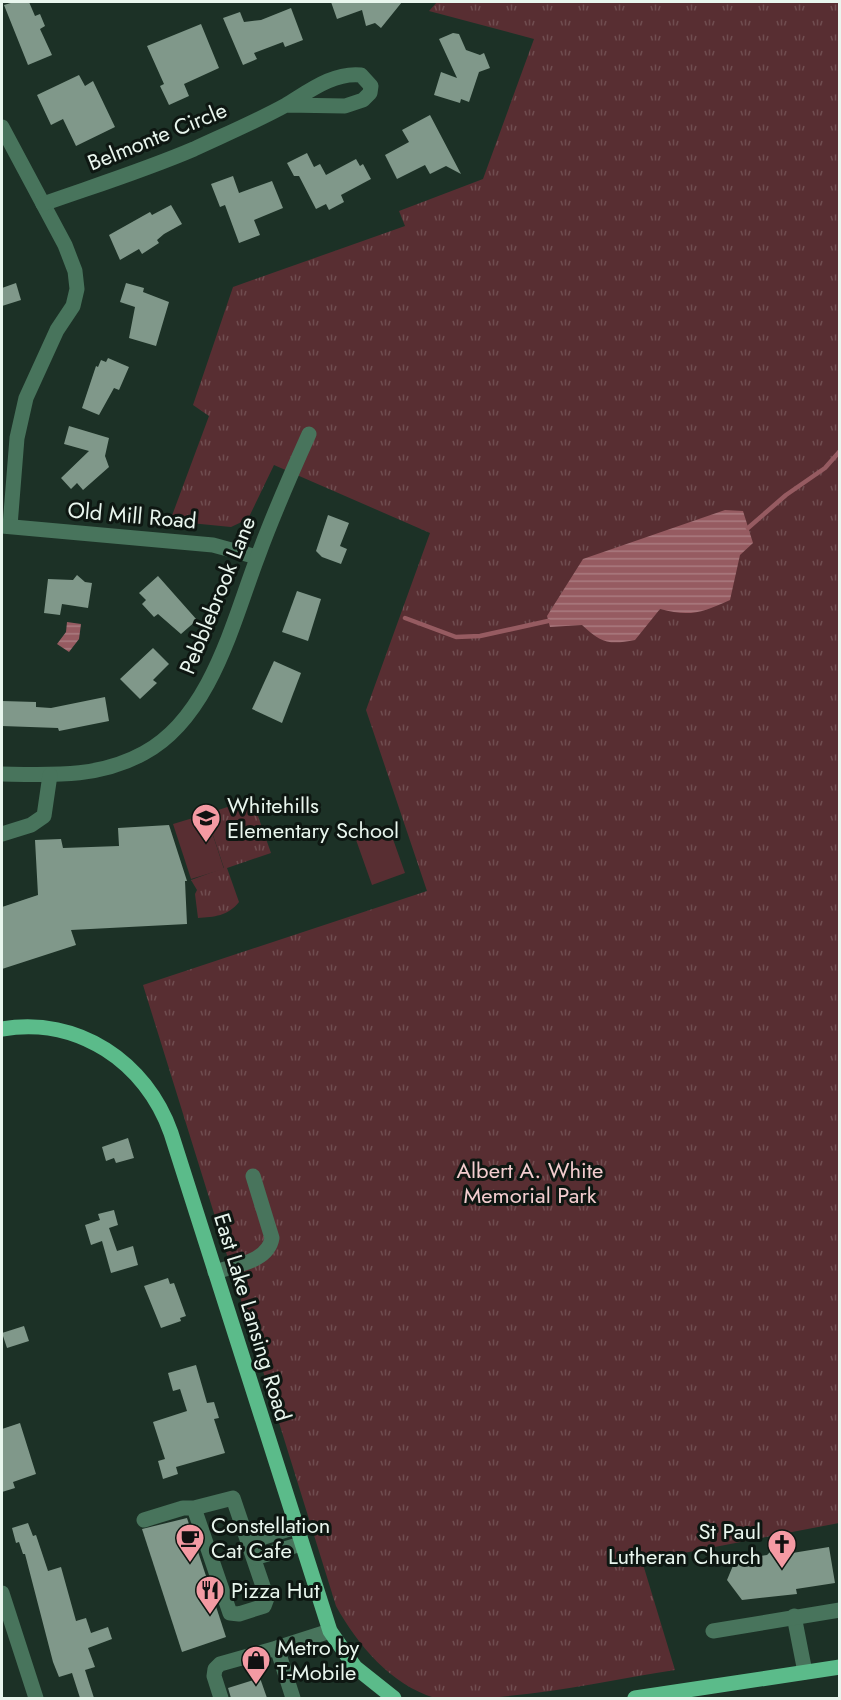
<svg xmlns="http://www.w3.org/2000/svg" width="841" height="1700" viewBox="0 0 841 1700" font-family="Jost,sans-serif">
<defs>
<pattern id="park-tufts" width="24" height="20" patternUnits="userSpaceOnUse" patternTransform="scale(1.5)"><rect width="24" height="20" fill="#582e32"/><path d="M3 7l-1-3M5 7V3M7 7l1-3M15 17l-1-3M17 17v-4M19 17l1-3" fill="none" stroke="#704d50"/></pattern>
<pattern id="water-rules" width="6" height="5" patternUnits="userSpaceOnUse" patternTransform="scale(1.5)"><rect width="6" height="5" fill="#965b61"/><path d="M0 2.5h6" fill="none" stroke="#aa7b80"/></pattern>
</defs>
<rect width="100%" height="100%" fill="#1c3126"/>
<g fill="#582e32">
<path d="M206 814 224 869 191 879 173 824Z"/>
<path d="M388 825 405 873 372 885 355 837Z"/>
</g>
<g fill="url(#park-tufts)">
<path d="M437 2H839V1523L642 1561 675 1670C608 1680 535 1698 467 1698 457 1698 444 1700 435 1698 391 1685 357 1644 336 1606L143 985 427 891 366 710 430 533 274 465 248 519 231 527 170 521 209 416 193 405 233 287 405 226 399 211 483 179 534 39 429 11Z"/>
<path d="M252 799 271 853 227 868 239 902C228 916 214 917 198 918L195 894 197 890 191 880 224 868 206 814Z"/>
</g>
<g fill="url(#water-rules)">
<path d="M725 510 743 511 753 543 740 555 730 600C702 613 689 617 660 609L635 640C609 645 601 643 582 625L550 627 547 616 583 559Z"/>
<path d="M67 622 81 624 79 639 69 652 57 644 66 632Z"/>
</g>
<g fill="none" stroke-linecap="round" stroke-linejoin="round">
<g stroke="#965b61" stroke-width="4.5">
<path d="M748 528 786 495 825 468 840 451"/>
<path d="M405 618 456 637 480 636 548 621"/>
</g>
</g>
<g fill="#80988a">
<path d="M14 2H29L35 16 40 14 45 26 40 29 52 55 28 65 4 5Z"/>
<path d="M331 2H402L381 28 375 23 366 26 362 10 337 19Z"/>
<path d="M291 8 303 40 285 47 283 42 254 53 257 59 243 65 223 18 240 12 244 22 261 20Z"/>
<path d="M201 24 219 68 184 84 189 96 169 105 160 86 164 84 147 46Z"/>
<path d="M453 33 459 34 466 50 480 55 484 53 490 68 479 72 469 102 461 99 460 103 434 95 441 72 457 78 439 39Z"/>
<path d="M79 75 85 86 93 81 115 127 76 146 63 119 51 125 37 95Z"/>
<path d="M430 115 461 174 446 166 430 174 425 165 397 179 385 155 409 142 402 130Z"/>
<path d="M307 153 314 167 320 164 326 175 356 159 360 166 363 164 371 179 341 195 344 202 329 210 326 204 316 209 299 176H294L287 163Z"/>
<path d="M233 176 239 193 272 181 283 208 254 220 260 235 239 243 225 205 220 207 211 184Z"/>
<path d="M171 205 182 224 164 234 157 240 159 243 142 254 139 249 120 260 109 235 150 212 152 215Z"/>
<path d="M16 283 21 300 2 306V288Z"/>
<path d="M126 283 144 288 143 292 169 302 156 346 129 338 135 307 120 302Z"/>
<path d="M108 358 129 367 119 390 114 388 99 415 82 408 96 366 98 367 101 360 106 362Z"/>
<path d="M69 426 109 438 105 456 109 467 83 490 77 483 71 489 61 478 89 451 64 444Z"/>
<path d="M328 515 349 523 340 546 347 549 341 564 322 557 316 551Z"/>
<path d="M77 575 85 582 92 583 88 608 62 604 60 615 44 613 48 579 73 580Z"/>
<path d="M158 576 197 620 181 634 158 614 154 617 142 604 146 600 139 593Z"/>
<path d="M297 591 321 599 308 641 282 632Z"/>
<path d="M153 648 169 664 153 680 157 683 140 699 120 679Z"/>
<path d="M274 661 301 673 282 723 252 709Z"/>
<path d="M105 697 109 721 59 731 58 728 2 726V701L36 702V707L51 708Z"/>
<path d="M169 825 187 881H185L187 924 71 930 76 945 2 969V907L38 895 35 840 61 839 63 848 119 846 118 828Z"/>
<path d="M128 1138 134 1158 116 1163 114 1158 106 1161 102 1147Z"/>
<path d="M114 1210 118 1225 109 1228 117 1251 133 1246 138 1265 111 1273 102 1241 91 1245 85 1225 100 1220 98 1214Z"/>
<path d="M168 1278 170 1284 174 1283 186 1316 180 1318 181 1321 161 1328 144 1286Z"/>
<path d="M24 1326 29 1341 7 1348 2 1333Z"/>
<path d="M196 1365 207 1403 214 1402 219 1418 214 1419 225 1453 176 1467 178 1474 163 1479 158 1461 165 1459 153 1422 187 1411 180 1389 173 1391 168 1373Z"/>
<path d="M20 1423 36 1474 13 1482 15 1488 2 1492V1429Z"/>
<path d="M187 1518 226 1637 182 1652 142 1529Z"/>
<path d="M28 1523 33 1536 36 1535 48 1571 61 1567 76 1621 86 1618 91 1633 108 1627 112 1639 88 1648 95 1667 85 1670 94 1698H80L72 1673 59 1677 53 1662 25 1554H23L19 1542 16 1543 12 1528Z"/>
<path d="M829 1547 835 1583 796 1589 797 1594 742 1600 727 1580 737 1556 743 1558 767 1555 770 1552 774 1556Z"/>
<path d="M260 1678 267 1698H231L228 1688Z"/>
</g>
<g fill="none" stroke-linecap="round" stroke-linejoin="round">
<g stroke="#48745c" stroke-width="15">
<path d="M2 127 65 245 75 271 77 289 73 306 57 330 26 398 17 438 10 526"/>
<path d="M43 204C94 186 145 170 194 149 224 135 257 121 286 105 308 92 333 72 361 75L371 86 370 93 363 100 345 106 286 105"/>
<path d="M2 526 213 545 257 557"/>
<path d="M2 774C51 775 99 778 144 753 211 717 233 621 258 556 273 515 291 474 309 434"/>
<path d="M2 834 31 825 44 816 50 775"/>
<path d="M215 1272C235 1265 268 1262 272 1238L253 1176"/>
<path d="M144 1520 183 1508H194L233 1498 267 1598 264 1606 239 1614 230 1613 194 1508"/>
<path d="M249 1542 295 1527"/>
<path d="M254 1558 301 1544"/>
<path d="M2 1593 36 1698"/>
<path d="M794 1616 805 1672"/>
<path d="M713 1631 840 1610"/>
<path d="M221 1698 214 1676 215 1669 220 1664 277 1648"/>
<path d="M293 1698 277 1648 330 1631"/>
</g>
<g stroke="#5bbb8a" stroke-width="15">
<path d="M2 1029C78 1016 146 1062 171 1133L330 1631 355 1667 394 1698"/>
<path d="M635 1698 840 1667"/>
</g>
</g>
<defs>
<g id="school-pin" transform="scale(1.5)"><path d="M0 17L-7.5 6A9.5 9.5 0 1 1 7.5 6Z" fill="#f49aa3" stroke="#0e1712"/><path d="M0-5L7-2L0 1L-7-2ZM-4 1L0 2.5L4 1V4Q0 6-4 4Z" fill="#111"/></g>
<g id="cafe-pin" transform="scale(1.5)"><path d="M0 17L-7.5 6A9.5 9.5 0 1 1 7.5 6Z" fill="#f49aa3" stroke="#0e1712"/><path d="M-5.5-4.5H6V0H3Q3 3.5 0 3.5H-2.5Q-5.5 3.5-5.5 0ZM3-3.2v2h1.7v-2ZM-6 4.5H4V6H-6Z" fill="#111"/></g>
<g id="church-pin" transform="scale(1.5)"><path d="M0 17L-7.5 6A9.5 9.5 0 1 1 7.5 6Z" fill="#f49aa3" stroke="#0e1712"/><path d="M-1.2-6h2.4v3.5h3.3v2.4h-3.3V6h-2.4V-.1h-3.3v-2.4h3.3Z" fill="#111"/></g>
<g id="restaurant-pin" transform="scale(1.5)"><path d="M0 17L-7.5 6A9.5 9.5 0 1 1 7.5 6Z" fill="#f49aa3" stroke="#0e1712"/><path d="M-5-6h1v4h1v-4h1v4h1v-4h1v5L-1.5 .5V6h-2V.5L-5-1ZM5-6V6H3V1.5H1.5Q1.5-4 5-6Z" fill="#111"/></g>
<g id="shop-pin" transform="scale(1.5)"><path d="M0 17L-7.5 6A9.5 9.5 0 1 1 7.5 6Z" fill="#f49aa3" stroke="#0e1712"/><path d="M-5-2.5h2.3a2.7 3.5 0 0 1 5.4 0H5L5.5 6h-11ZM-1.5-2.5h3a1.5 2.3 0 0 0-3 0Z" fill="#111"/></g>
</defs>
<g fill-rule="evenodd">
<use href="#school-pin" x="206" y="818"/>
<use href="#cafe-pin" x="190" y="1538"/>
<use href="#church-pin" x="782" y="1544"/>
<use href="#restaurant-pin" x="210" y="1590"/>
<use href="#shop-pin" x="256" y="1660"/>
</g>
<g text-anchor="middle" stroke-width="6" stroke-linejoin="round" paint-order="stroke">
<g font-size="22" fill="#e9f6ee" stroke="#0e1712">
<text transform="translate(157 136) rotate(-22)" y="8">Belmonte Circle</text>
<text transform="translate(132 515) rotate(5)" y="8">Old Mill Road</text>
<text transform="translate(217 595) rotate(-68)" y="8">Pebblebrook Lane</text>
<text transform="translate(253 1317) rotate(73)" y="8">East Lake Lansing Road</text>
</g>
<g font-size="22" fill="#e9f6ee" stroke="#0e1712" text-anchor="start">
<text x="227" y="813">Whitehills<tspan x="227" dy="25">Elementary School</tspan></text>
<text x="211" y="1533">Constellation<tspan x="211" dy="25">Cat Cafe</tspan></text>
<text x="761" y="1539" text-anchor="end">St Paul<tspan x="761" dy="25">Lutheran Church</tspan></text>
<text x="231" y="1598">Pizza Hut</text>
<text x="277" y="1655">Metro by<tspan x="277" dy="25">T-Mobile</tspan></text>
</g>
<g font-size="22" fill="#f3cdcf" stroke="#0e1712">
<text x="530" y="1178">Albert A. White<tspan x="530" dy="25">Memorial Park</tspan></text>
</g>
</g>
<rect width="841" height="1700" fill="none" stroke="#e9f6ee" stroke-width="6"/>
</svg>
